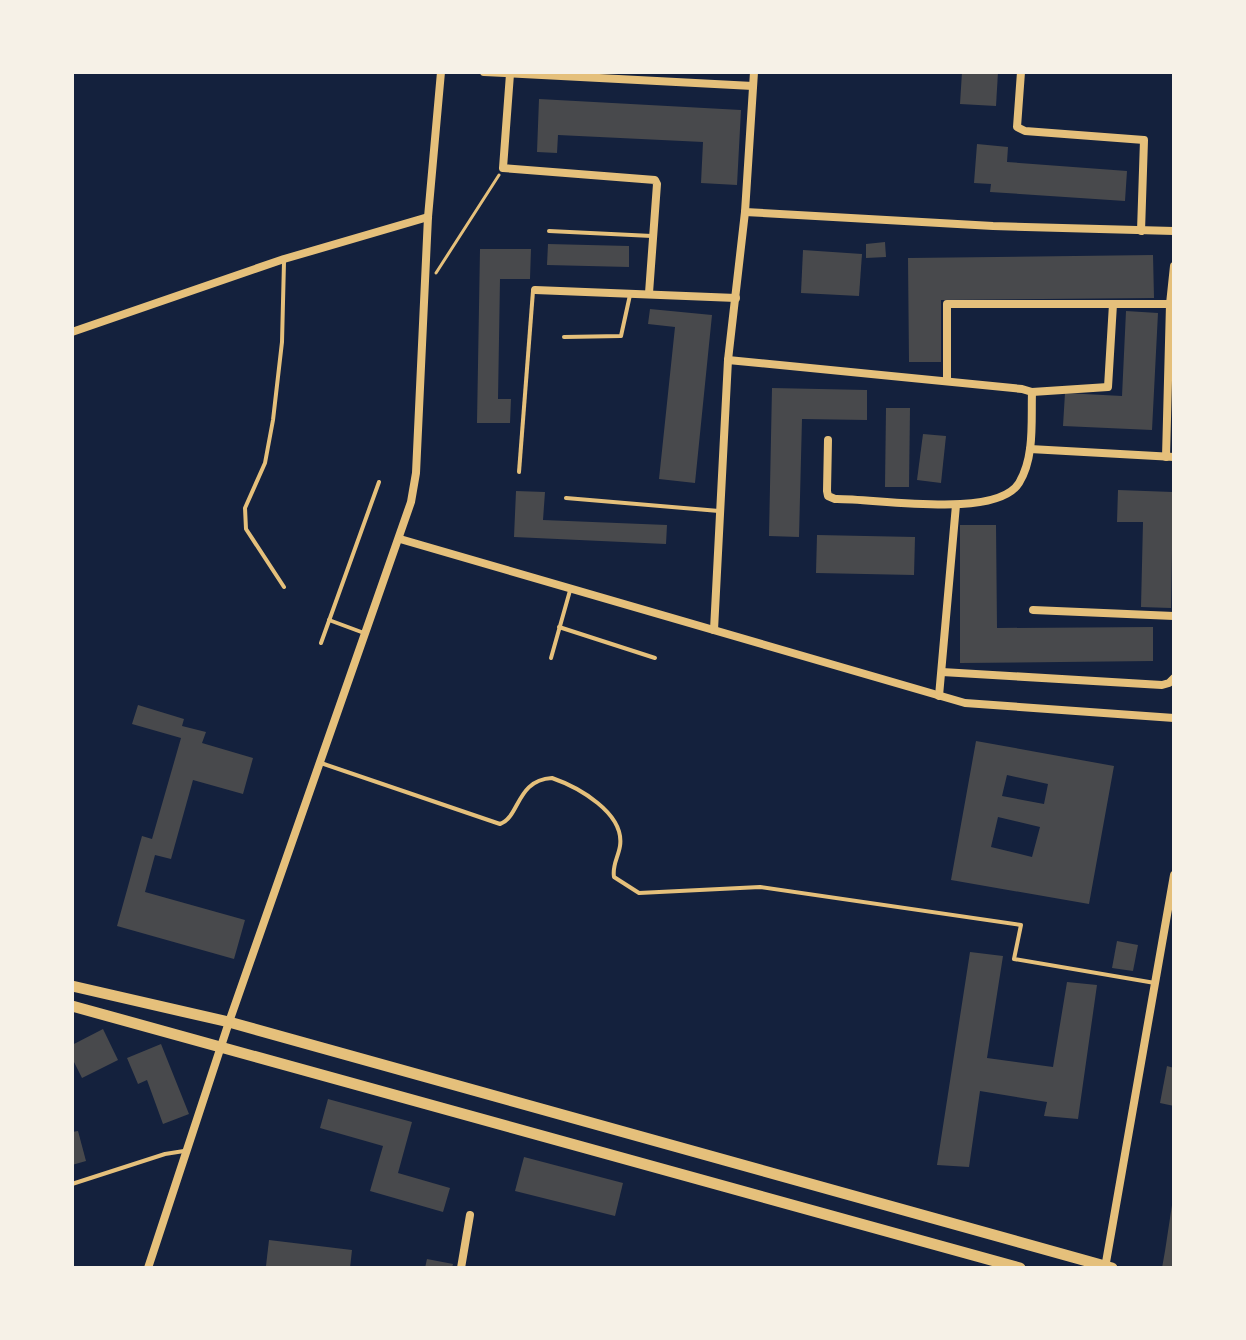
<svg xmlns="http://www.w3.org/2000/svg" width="1246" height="1340" viewBox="0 0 1246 1340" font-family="'Exo 2',sans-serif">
<rect width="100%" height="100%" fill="#14213d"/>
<g fill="#48494c" fill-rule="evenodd">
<path d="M962 72H998L996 106 960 104Z"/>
<path d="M539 99 741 110 737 185 701 183 703 142 558 135 557 153 537 152Z"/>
<path d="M977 144 1008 147 1007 162 1127 171 1125 201 990 192 991 184 974 183Z"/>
<path d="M885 242 886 257 866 258V244Z"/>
<path d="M548 244 629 246V267L547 265Z"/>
<path d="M480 249H531L530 279H500L498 399H511L510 423H477Z"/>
<path d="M803 250 862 254 859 296 801 293Z"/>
<path d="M1153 255 1154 298 941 300V362H909L908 258Z"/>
<path d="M650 309 712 315 695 483 659 479 675 327 648 324Z"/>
<path d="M1126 311 1158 313 1152 430 1063 426 1065 393 1122 396Z"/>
<path d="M772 388 867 390V420L802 419 799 537 769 536Z"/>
<path d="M886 408H910L909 487H885Z"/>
<path d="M923 434 946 436 941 483 917 480Z"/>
<path d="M1118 490 1173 492 1171 608 1141 607 1143 522H1117Z"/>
<path d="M516 491 545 492 543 520 667 525 666 544 514 537Z"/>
<path d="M960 525H996L997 628 1153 627V661L960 663Z"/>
<path d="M817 535 915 537 914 575 816 573Z"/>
<path d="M138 705 184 719 182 726 206 732 202 743 253 758 243 794 193 780 171 859 155 855 145 892 245 920 234 959 117 926 142 836 152 839 181 738 132 724Z"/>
<path d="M976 741 1114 766 1089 904 951 880ZM1007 775 1048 784 1044 804 1002 796ZM998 817 1040 827 1032 857 991 847Z"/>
<path d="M1117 941 1138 945 1133 971 1112 968Z"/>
<path d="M970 952 1003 956 987 1058 1053 1067 1067 982 1097 985 1078 1119 1044 1116 1047 1102 980 1091 969 1167 937 1165Z"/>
<path d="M103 1029 118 1060 82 1078 72 1058V1045Z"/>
<path d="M161 1044 189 1114 163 1124 147 1080 138 1084 127 1058Z"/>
<path d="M1167 1066 1174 1068V1106L1160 1103Z"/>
<path d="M328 1099 412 1122 398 1173 450 1188 443 1212 370 1191 383 1146 320 1128Z"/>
<path d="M78 1131 86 1161 72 1165V1132Z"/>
<path d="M524 1157 623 1183 615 1216 515 1191Z"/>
<path d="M1172 1205 1174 1268H1162L1165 1251Z"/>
<path d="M269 1240 352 1250 350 1268 266 1266Z"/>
<path d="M427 1259 453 1264 452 1268H425Z"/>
</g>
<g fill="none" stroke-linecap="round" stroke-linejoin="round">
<path stroke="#e5c07b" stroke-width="3" d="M436 273 499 175"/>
<g stroke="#e5c07b" stroke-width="4">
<path d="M549 231 652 236"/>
<path d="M564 337 621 336 630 295"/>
<path d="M519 472 533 291"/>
<path d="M566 498 719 511"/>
<path d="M284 587 246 529 245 508 265 463 273 420 282 342 284 262"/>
<path d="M329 620 364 633"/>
<path d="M559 627 655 658"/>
<path d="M321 643 379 482"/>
<path d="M551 658 571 587"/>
<path d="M321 763 500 824C520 817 516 780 552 778 578 787 625 813 620 846 618 858 612 865 614 877L639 893 760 887 1021 925 1014 959 1155 983"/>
<path d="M72 1184 165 1154 184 1151"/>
</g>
<g stroke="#e5c07b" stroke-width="8">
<path d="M484 72 753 86"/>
<path d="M1021 72 1017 127 1025 131 1144 140 1141 231"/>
<path d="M510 74 503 168 655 180 657 184 649 293"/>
<path d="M745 212 993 226 1174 231"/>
<path d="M535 290 736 298"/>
<path d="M1170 304 1174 266"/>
<path d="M72 332 284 259 428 217"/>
<path d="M728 360 1022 389 1032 392 1108 387 1113 304"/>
<path d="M947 381V304H1170L1166 457"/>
<path d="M828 440 827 491 828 496 835 499C875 498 996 520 1019 483 1035 457 1031 420 1032 392"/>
<path d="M1030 449 1174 457"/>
<path d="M400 539 965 703 1174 718"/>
<path d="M1033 610 1174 616"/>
<path d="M714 630 728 360 745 212 754 72"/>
<path d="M942 672 1162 685 1169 683 1174 678"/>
<path d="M939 696 956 505"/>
<path d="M148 1268 229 1022 411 502 416 473 428 217 441 72"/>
<path d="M461 1268 470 1215"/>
<path d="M1105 1268 1174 875"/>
</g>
<g stroke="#e5c07b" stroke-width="11">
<path d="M72 986 229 1022 1112 1268"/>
<path d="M72 1006 1020 1268"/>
</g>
</g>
<rect width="1246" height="1340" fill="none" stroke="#f6f1e7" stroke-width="148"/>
</svg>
